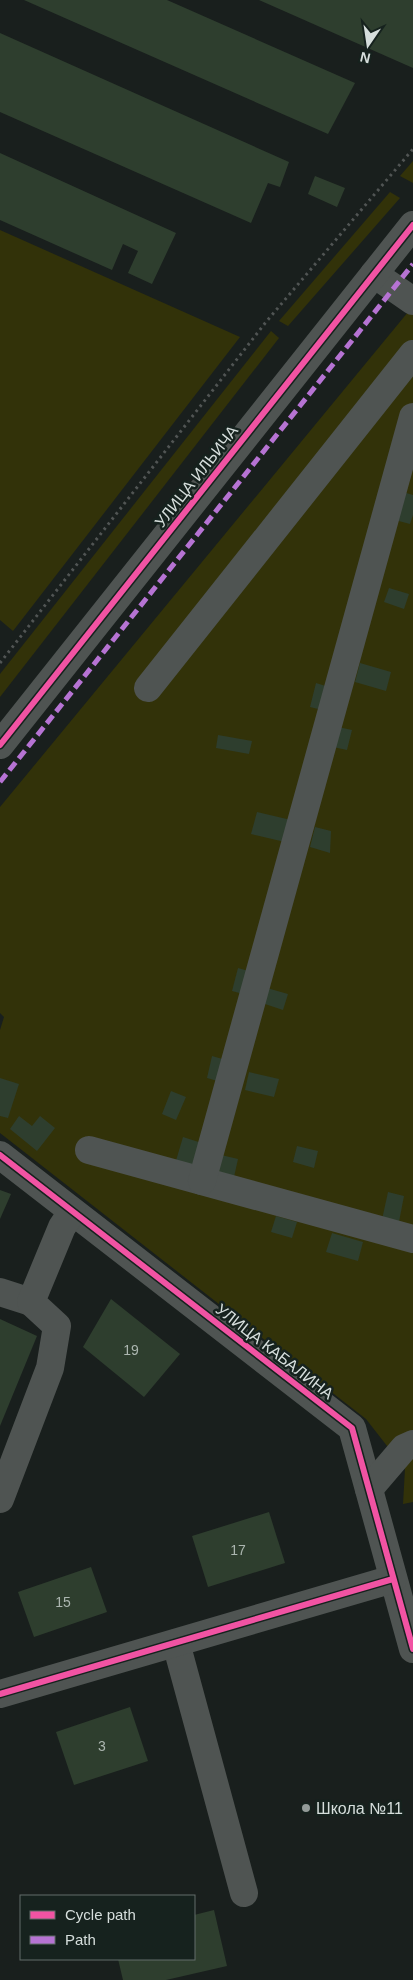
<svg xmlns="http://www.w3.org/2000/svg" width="413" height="1980" viewBox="0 0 413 1980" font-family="Helvetica,sans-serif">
<rect width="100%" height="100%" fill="#191f1d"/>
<g fill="#323209">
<path d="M413 161V183L400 176Z"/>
<path d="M390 192 400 198 288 326 279 321Z"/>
<path d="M0 230 240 337 13 631 0 620Z"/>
<path d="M413 306V1502L403 1504 405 1469 366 1419 0 1133V1030L4 1017 0 1013V807Z"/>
<path d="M271 331 279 338 0 697V674Z"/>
</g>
<g fill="#2e3e2e">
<path d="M24 0H167L355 83 328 134Z"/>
<path d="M259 0H413V68Z"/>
<path d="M0 33 289 162 280 187 268 183 251 223 0 112Z"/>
<path d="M0 153 176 233 152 284 128 273 138 251 123 244 112 270 0 220Z"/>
<path d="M315 176 345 188 337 207 308 194Z"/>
<path d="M403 492 413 495V515L410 524 395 520Z"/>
<path d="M389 588 409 594 404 609 384 602Z"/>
<path d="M360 663 391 672 386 691 355 682Z"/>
<path d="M316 683 332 688 326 711 310 707Z"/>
<path d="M338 727 352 730 347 750 333 747Z"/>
<path d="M218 735 252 741 249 754 216 748Z"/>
<path d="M257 812 291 820 285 842 251 834Z"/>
<path d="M315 827 331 831 330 853 310 847Z"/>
<path d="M238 968 252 972 247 995 232 991Z"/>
<path d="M267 988 288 994 283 1010 262 1003Z"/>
<path d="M212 1056 226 1060 221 1082 207 1078Z"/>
<path d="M249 1072 279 1079 274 1097 245 1090Z"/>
<path d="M0 1078 19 1084 8 1118 0 1116Z"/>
<path d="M171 1091 186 1097 176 1120 162 1114Z"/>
<path d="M19 1116 32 1126 40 1116 55 1128 37 1151 10 1129Z"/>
<path d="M183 1137 205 1144 197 1171 175 1164Z"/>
<path d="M297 1146 318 1151 314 1168 293 1162Z"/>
<path d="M217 1154 238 1159 234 1177 212 1172Z"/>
<path d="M0 1190 11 1194 0 1219Z"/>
<path d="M388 1192 404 1196 398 1227 381 1224Z"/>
<path d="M276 1216 297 1222 292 1238 271 1232Z"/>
<path d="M332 1233 363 1242 358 1261 326 1252Z"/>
<path d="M111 1299 180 1354 144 1397 83 1347Z"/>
<path d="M0 1319 37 1336 0 1426Z"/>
<path d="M269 1512 285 1563 208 1587 192 1536Z"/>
<path d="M91 1567 107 1612 34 1637 18 1592Z"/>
<path d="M130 1707 148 1761 74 1785 56 1732Z"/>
<path d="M214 1910 227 1966 166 1980H123L118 1959H194V1915Z"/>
</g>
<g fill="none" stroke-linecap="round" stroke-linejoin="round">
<path stroke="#515554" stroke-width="3" stroke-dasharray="2.5 4" stroke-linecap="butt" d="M0 663 266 322 413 149"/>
<g stroke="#4f5452" stroke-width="28">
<path d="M374 274 413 301"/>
<path d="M148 688 413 354"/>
<path d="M0 745 413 225"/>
<path d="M89 1150 413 1239"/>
<path d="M0 1155 352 1428 413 1649"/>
<path d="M202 1181 413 417"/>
<path d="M0 1292 31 1302"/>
<path d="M369 1489 404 1448 413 1444"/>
<path d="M0 1499 50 1368 57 1326 31 1302 62 1227 72 1212"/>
<path d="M176 1643 244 1893"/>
<path d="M0 1694 393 1579"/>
</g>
<path stroke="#b673d3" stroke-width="5" stroke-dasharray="10 5" stroke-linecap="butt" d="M0 782 413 264"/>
<g stroke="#16221e" stroke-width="9">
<g id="cycleway">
<path d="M0 745 413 225"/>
<path d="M0 1155 352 1428 413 1649"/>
<path d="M0 1694 393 1579"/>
</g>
</g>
<use href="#cycleway" stroke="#f153a3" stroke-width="6"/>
</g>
<circle fill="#949b99" stroke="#16221e" stroke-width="2" cx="306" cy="1808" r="5"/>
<g text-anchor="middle" stroke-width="5" stroke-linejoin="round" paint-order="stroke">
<g font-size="14" fill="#acb6b0">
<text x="131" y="1355">19</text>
<text x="238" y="1555">17</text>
<text x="63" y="1607">15</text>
<text x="102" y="1751">3</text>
</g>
<g font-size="16" fill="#d6dedc" stroke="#16221e">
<text transform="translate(196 476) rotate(-52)" y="6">УЛИЦА ИЛЬИЧА</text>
<text transform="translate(275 1351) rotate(38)" y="6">УЛИЦА КАБАЛИНА</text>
</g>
<g font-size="16" fill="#d6dedc" stroke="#16221e" text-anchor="start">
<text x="316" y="1814">Школа №11</text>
</g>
</g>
<rect x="20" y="1895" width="175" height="65" fill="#16221e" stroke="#636d6a"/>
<rect x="30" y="1911" width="25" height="8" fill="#f153a3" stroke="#636d6a"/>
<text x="65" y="1920" font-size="15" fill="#d6dedc">Cycle path</text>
<rect x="30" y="1936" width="25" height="8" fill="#b673d3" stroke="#636d6a"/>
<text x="65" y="1945" font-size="15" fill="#d6dedc">Path</text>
<g transform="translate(368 45) rotate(193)" stroke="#16221e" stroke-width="4" paint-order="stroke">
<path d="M0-4L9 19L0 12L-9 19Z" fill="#d6dedc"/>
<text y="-8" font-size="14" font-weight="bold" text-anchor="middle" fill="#d6dedc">N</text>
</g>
</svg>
